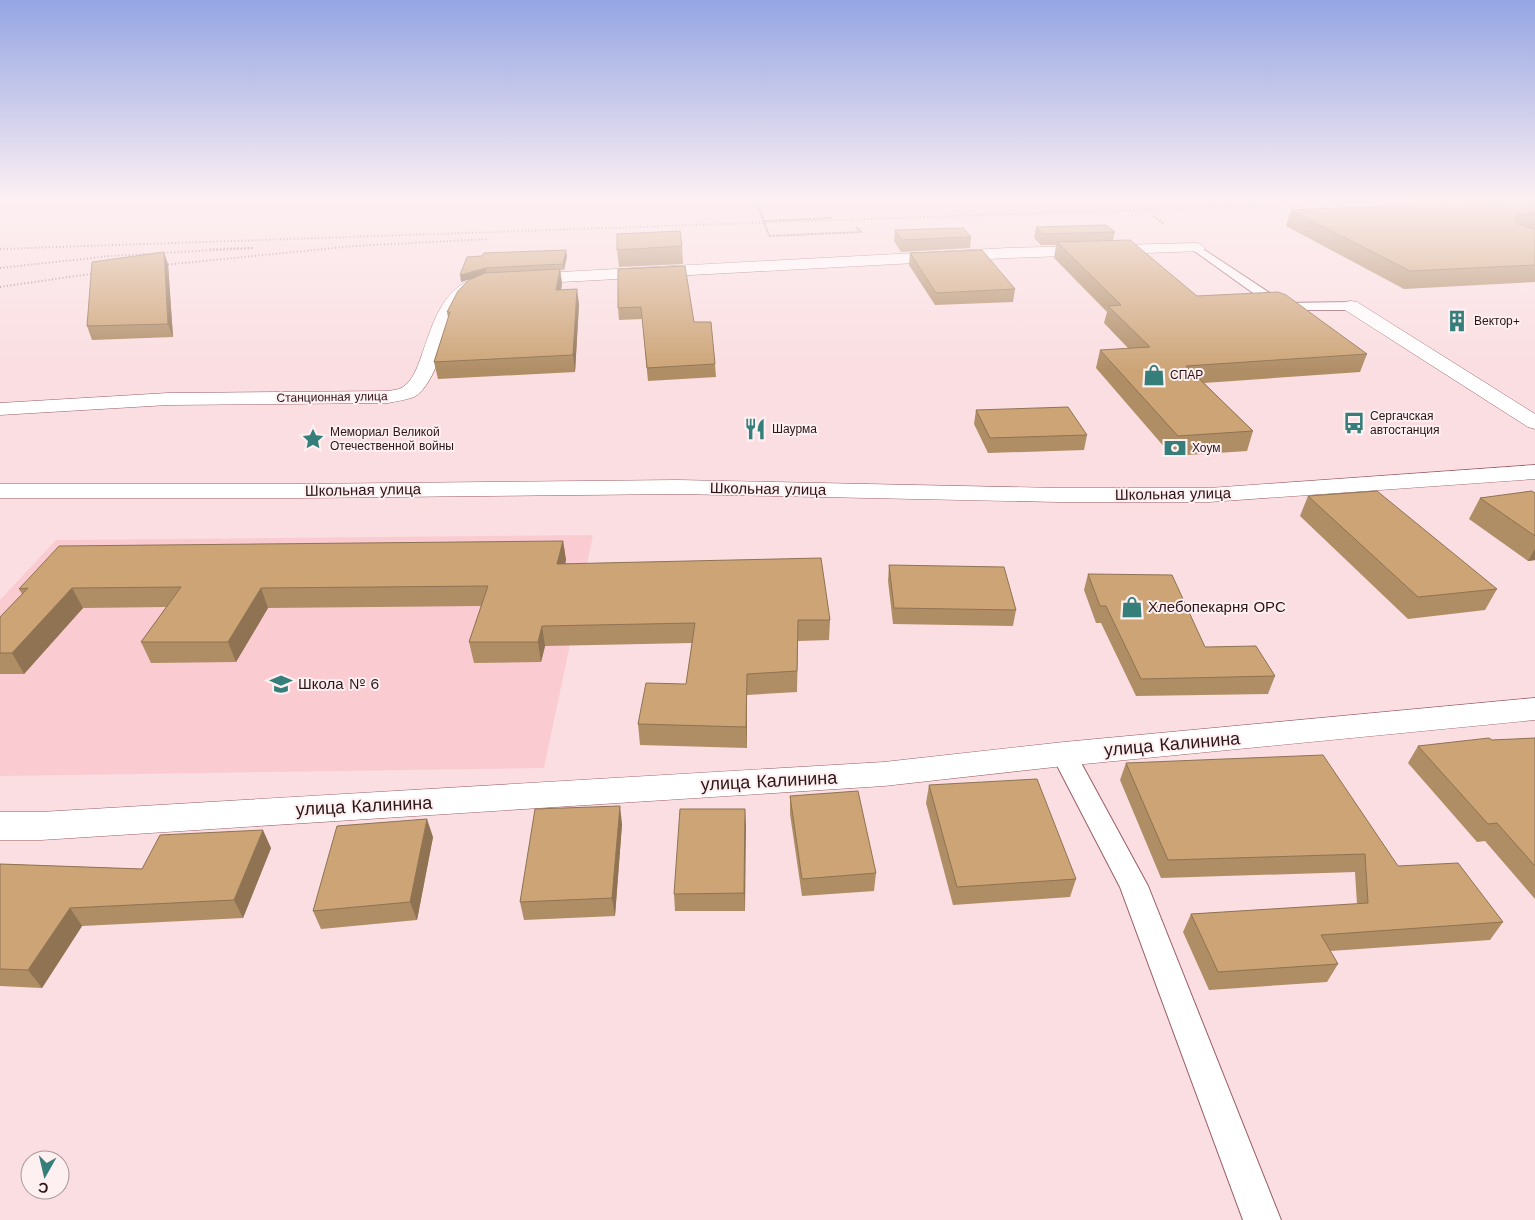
<svg xmlns="http://www.w3.org/2000/svg" width="1535" height="1220" viewBox="0 0 1535 1220" font-family="'Work Sans',sans-serif">
<rect width="100%" height="100%" fill="#fadee1"/>
<path fill="#faccd2" d="M593 535 544 768 0 776V600L56 540Z"/>
<g fill="none" stroke-linecap="round" stroke-linejoin="round">
<g stroke="#985e67" stroke-width="2">
<g id="lane">
<path d="M1197 245 1285 303 1351 302 1358 306 1351 310H1277L1193 250 1191 248 1193 246Z"/>
<path d="M1064 745 1073 748 1148 886 1281 1220H1243L1120 887 1051 754 1055 748Z"/>
</g>
</g>
<g stroke="#985e67" stroke-width="1">
<g id="street">
<path d="M1197 243 1202 245 1205 248 1202 251 1008 258 524 284 518 282 516 279 518 276 524 274 1008 248Z"/>
<path d="M477 278 483 280 485 283 483 286 468 294 460 305C448 327 436 386 414 397 406 400 397 401 388 403L168 405 0 415V403L168 393 388 391C393 390 399 390 403 387 413 380 417 368 421 357 432 327 441 287 477 278Z"/>
<path d="M1351 301 1357 302 1535 414V429L1528 427 1345 310 1342 306 1345 302Z"/>
<path d="M1535 698V720L1064 766 884 786 41 840H0V812H41L884 762 1064 742Z"/>
</g>
</g>
<g stroke="#985e67" stroke-width="1">
<path id="secondary" d="M1535 465V479L1209 502H1058L677 494 299 498H0V484H299L677 480 1058 488H1209Z"/>
</g>
<g stroke="#9f8588" stroke-width="2" stroke-dasharray="2.5 1" stroke-linecap="butt">
<path d="M1153 216 1164 224"/>
<path d="M764 221 832 218"/>
<path d="M769 236 861 232 856 227"/>
</g>
<use href="#lane" fill="#fff" fill-rule="evenodd"/>
<use href="#street" fill="#fff" fill-rule="evenodd"/>
<use href="#secondary" fill="#fff" fill-rule="evenodd"/>
<g stroke="#92787b" stroke-width="2" stroke-dasharray="1 2.5" stroke-linecap="butt">
<path d="M1473 202H1500"/>
<path d="M0 249 1421 200"/>
<path d="M154 266 354 246 488 239"/>
<path d="M0 268 110 256 252 248 210 249"/>
<path d="M0 287 104 272"/>
</g>
<path stroke="#9f8588" stroke-width="2" stroke-dasharray="2.5 1" stroke-linecap="butt" d="M756 200 769 236"/>
</g>
<g fill="#af8d65">
<path d="M1535 200V229H1534H1535V282L1404 289 1286 226 1291 210Z"/>
<path d="M1036 227 1115 232 1113 240 1197 296 1367 354 1360 372 1204 383 1253 431 1247 451 1172 456 1096 368 1100 350 1128 348 1104 323 1107 312 1054 258 1056 245H1041L1034 238Z"/>
<path d="M895 230 971 237 970 248 901 252 894 241Z"/>
<path d="M682 246 683 264 619 267 617 250Z"/>
<path d="M910 253 1015 289 1013 302 935 305 909 265Z"/>
<path d="M567 256 564 270H560L562 284 561 290 579 304 575 372 438 379 434 362 448 318 447 312 470 279 461 282 467 257Z"/>
<path d="M168 264 173 337 92 340 87 326Z"/>
<path d="M618 269 694 322 715 364 716 377 648 381 642 319 619 320 618 308Z"/>
<path d="M976 410 1087 435 1084 450 988 453 974 424Z"/>
<path d="M1535 493V560L1528 561 1469 519 1480 498Z"/>
<path d="M1308 496 1497 589 1485 610 1408 619 1300 516Z"/>
<path d="M563 541 566 560 565 563 830 620 829 640 798 641 797 692 747 695V748L640 745 638 724 686 684 692 643 545 646 541 662 474 663 469 642 481 606 268 608 236 662 151 663 141 642 166 607 83 608 24 674H0V617L22 594 19 589Z"/>
<path d="M889 565 1016 610 1013 626 893 624 888 581Z"/>
<path d="M1088 574 1205 647 1275 676 1268 694 1136 696 1101 623H1096L1084 590Z"/>
<path d="M1535 738V899L1485 841 1477 842 1408 763 1418 746 1492 740Z"/>
<path d="M1126 763 1398 866 1503 922 1490 940 1330 951 1338 964 1327 982 1209 990 1183 932 1191 914 1357 904 1355 872 1161 878 1120 780Z"/>
<path d="M929 785 1076 879 1070 897 953 905 926 803Z"/>
<path d="M790 796 876 873 874 891 802 896 790 814Z"/>
<path d="M745 809V911H675L674 894Z"/>
<path d="M622 824 615 916 524 920 520 902Z"/>
<path d="M433 837 417 920 321 929 313 911Z"/>
<path d="M271 848 243 918 82 926 42 988 0 986V864L142 869Z"/>
</g>
<g fill="#8f7353">
<path d="M566 250 567 256 564 270 563 264Z"/>
<path d="M164 252 168 264 173 337 168 324Z"/>
<path d="M486 268 487 274 461 282 460 275Z"/>
<path d="M560 269 562 284 558 305 556 290Z"/>
<path d="M577 289 579 304 575 372 573 355Z"/>
<path d="M563 541 566 560 560 583 557 564Z"/>
<path d="M1535 549V560L1528 561Z"/>
<path d="M72 588 83 608 24 674 12 653Z"/>
<path d="M261 588 268 608 236 662 228 642Z"/>
<path d="M542 626 545 646 541 662 538 642Z"/>
<path d="M747 674V748L746 727Z"/>
<path d="M620 806 622 824 615 916 612 898Z"/>
<path d="M745 809 746 826 745 911 744 893Z"/>
<path d="M427 819 433 837 417 920 410 902Z"/>
<path d="M263 830 271 848 243 918 234 900Z"/>
<path d="M70 908 82 926 42 988 28 970Z"/>
</g>
<g fill="#cca476" stroke="#8f7353">
<path d="M1535 200V213L1518 214 1515 220 1518 224 1535 229V265L1410 271 1291 210Z"/>
<path d="M1106 225 1115 232 1043 234 1036 227Z"/>
<path d="M963 228 971 237 902 240 895 230Z"/>
<path d="M680 231 682 246 617 250V234Z"/>
<path d="M1130 240 1197 296 1278 292 1286 295 1367 354 1186 366 1253 431 1178 436 1100 350 1150 347 1108 306 1121 305 1057 242Z"/>
<path d="M566 250 563 264 486 268 460 275 467 257 482 256 484 253Z"/>
<path d="M982 250 1015 289 936 293 910 253Z"/>
<path d="M164 252 168 324 87 326 92 262Z"/>
<path d="M685 266 694 322H711L715 364 647 368 641 307 618 308V269Z"/>
<path d="M560 269 556 290 577 289 573 355 434 362 450 312H447L458 291 469 280 485 273Z"/>
<path d="M1068 407 1087 435 990 438 976 410Z"/>
<path d="M1377 491 1497 589 1418 597 1308 496Z"/>
<path d="M1532 491 1535 493V536L1480 498Z"/>
<path d="M563 541 557 564 821 558 830 620H798L797 671 747 674 746 727 638 724 646 683 686 684 695 623 542 626 538 642H469L488 586 261 588 228 642H141L181 587 72 588 12 653H0V617L28 588 19 589 59 546Z"/>
<path d="M889 565 1004 567 1016 610 894 608Z"/>
<path d="M1088 574 1172 575 1205 647 1256 646 1275 676 1141 679 1106 606H1100Z"/>
<path d="M1489 738 1492 740 1535 738V866L1497 823 1488 824 1418 746Z"/>
<path d="M1323 755 1398 866 1458 863 1503 922 1321 935 1338 964 1218 972 1191 914 1368 903 1365 854 1168 860 1126 763Z"/>
<path d="M1037 779 1076 879 957 887 929 785Z"/>
<path d="M858 791 876 873 802 879 790 796Z"/>
<path d="M620 806 612 898 520 902 535 809Z"/>
<path d="M680 809H745L744 893 674 894Z"/>
<path d="M427 819 410 902 313 911 337 826Z"/>
<path d="M263 830 234 900 70 908 28 970 0 969V864L142 869 160 835Z"/>
</g>
<linearGradient id="sky" x2="0" y2="1"><stop stop-color="#95a5e3"/><stop offset="0.54" stop-color="#fdf0f2"/><stop offset="1" stop-color="#fdf0f2" stop-opacity="0"/></linearGradient>
<rect width="1535" height="371" fill="url(#sky)"/>
<defs>
<g id="building-bare" transform="scale(1.725)"><path d="M-4-6H4V6H1V3H-1V6H-4ZM-2.5-4.3h1.7v1.8h-1.7ZM.8-4.3h1.7v1.8H.8ZM-2.5-1h1.7V.8h-1.7ZM.8-1h1.7V.8H.8Z" fill="#367e7a" stroke="#feeff1" stroke-width="2.5" paint-order="stroke"/></g>
<g id="shop-bare" transform="scale(1.725)"><path d="M-5-2.5h2.3a2.7 3.5 0 0 1 5.4 0H5L5.5 6h-11ZM-1.5-2.5h3a1.5 2.3 0 0 0-3 0Z" fill="#367e7a" stroke="#feeff1" stroke-width="2.5" paint-order="stroke"/></g>
<g id="bus-bare" transform="scale(1.725)"><path d="M-5-6H5V4H4V6H2V4H-2V6H-4V4H-5ZM-3.5-4V0h7V-4ZM-3.5 1.2v1.5H-2V1.2ZM2 1.2v1.5H3.5V1.2Z" fill="#367e7a" stroke="#feeff1" stroke-width="2.5" paint-order="stroke"/></g>
<g id="restaurant-bare" transform="scale(1.725)"><path d="M-5-6h1v4h1v-4h1v4h1v-4h1v5L-1.5 .5V6h-2V.5L-5-1ZM5-6V6H3V1.5H1.5Q1.5-4 5-6Z" fill="#367e7a" stroke="#feeff1" stroke-width="2.5" paint-order="stroke"/></g>
<g id="sight-bare" transform="scale(1.725)"><path d="M0-6L1.8-2.2L6-1.7L2.9 1.2L3.7 5.4L0 3.3L-3.7 5.4L-2.9 1.2L-6-1.7L-1.8-2.2Z" fill="#367e7a" stroke="#feeff1" stroke-width="2.5" paint-order="stroke"/></g>
<g id="bank-bare" transform="scale(1.725)"><path d="M-6-4H6V4H-6ZM0-2.3a2.3 2.3 0 1 0 0 4.6a2.3 2.3 0 1 0 0-4.6Z" fill="#367e7a" stroke="#feeff1" stroke-width="2.5" paint-order="stroke"/></g>
<g id="school-bare" transform="scale(1.725)"><path d="M0-5L7-2L0 1L-7-2ZM-4 1L0 2.5L4 1V4Q0 6-4 4Z" fill="#367e7a" stroke="#feeff1" stroke-width="2.5" paint-order="stroke"/></g>
</defs>
<g fill-rule="evenodd">
<use href="#building-bare" x="1457" y="321"/>
<use href="#shop-bare" x="1154" y="375"/>
<use href="#bus-bare" x="1354" y="423"/>
<use href="#restaurant-bare" x="755" y="429"/>
<use href="#sight-bare" x="313" y="439"/>
<use href="#bank-bare" x="1175" y="448"/>
<use href="#shop-bare" x="1132" y="607"/>
<use href="#school-bare" x="281" y="684"/>
</g>
<g text-anchor="middle" stroke-width="4" stroke-linejoin="round" paint-order="stroke">
<g font-size="12" fill="#2d1519" stroke="#feeff1" text-anchor="start">
<text x="1474" y="325">Вектор+</text>
<text x="1170" y="379">СПАР</text>
<text x="1370" y="420">Сергачская<tspan x="1370" dy="14">автостанция</tspan></text>
<text x="772" y="433">Шаурма</text>
<text x="330" y="436">Мемориал Великой<tspan x="330" dy="14">Отечественной войны</tspan></text>
<text x="1192" y="452">Хоум</text>
</g>
<g font-size="12" fill="#2d1519" stroke="#feeff1">
<text transform="translate(332 397) rotate(-1)" y="4">Станционная улица</text>
</g>
<g font-size="15" fill="#2d1519" stroke="#feeff1">
<text transform="translate(768 489) rotate(1)" y="5">Школьная улица</text>
<text transform="translate(363 490) rotate(-1)" y="5">Школьная улица</text>
<text transform="translate(1173 494) rotate(-1)" y="5">Школьная улица</text>
</g>
<g font-size="15" fill="#2d1519" stroke="#feeff1" text-anchor="start">
<text x="1148" y="612">Хлебопекарня ОРС</text>
<text x="298" y="689">Школа № 6</text>
</g>
<g font-size="18" fill="#2d1519" stroke="#feeff1">
<text transform="translate(1172 744) rotate(-5)" y="6">улица Калинина</text>
<text transform="translate(769 781) rotate(-3)" y="6">улица Калинина</text>
<text transform="translate(364 806) rotate(-3)" y="6">улица Калинина</text>
</g>
</g>
<g transform="translate(45 1175) rotate(188)"><circle r="24" fill="#feeff1" stroke="#aa989b"/>
<path d="M0-4L9 19L0 12L-9 19Z" fill="#367e7a"/>
<text y="-8" font-size="14" font-weight="bold" text-anchor="middle" fill="#2d1519">С</text>
</g>
</svg>
